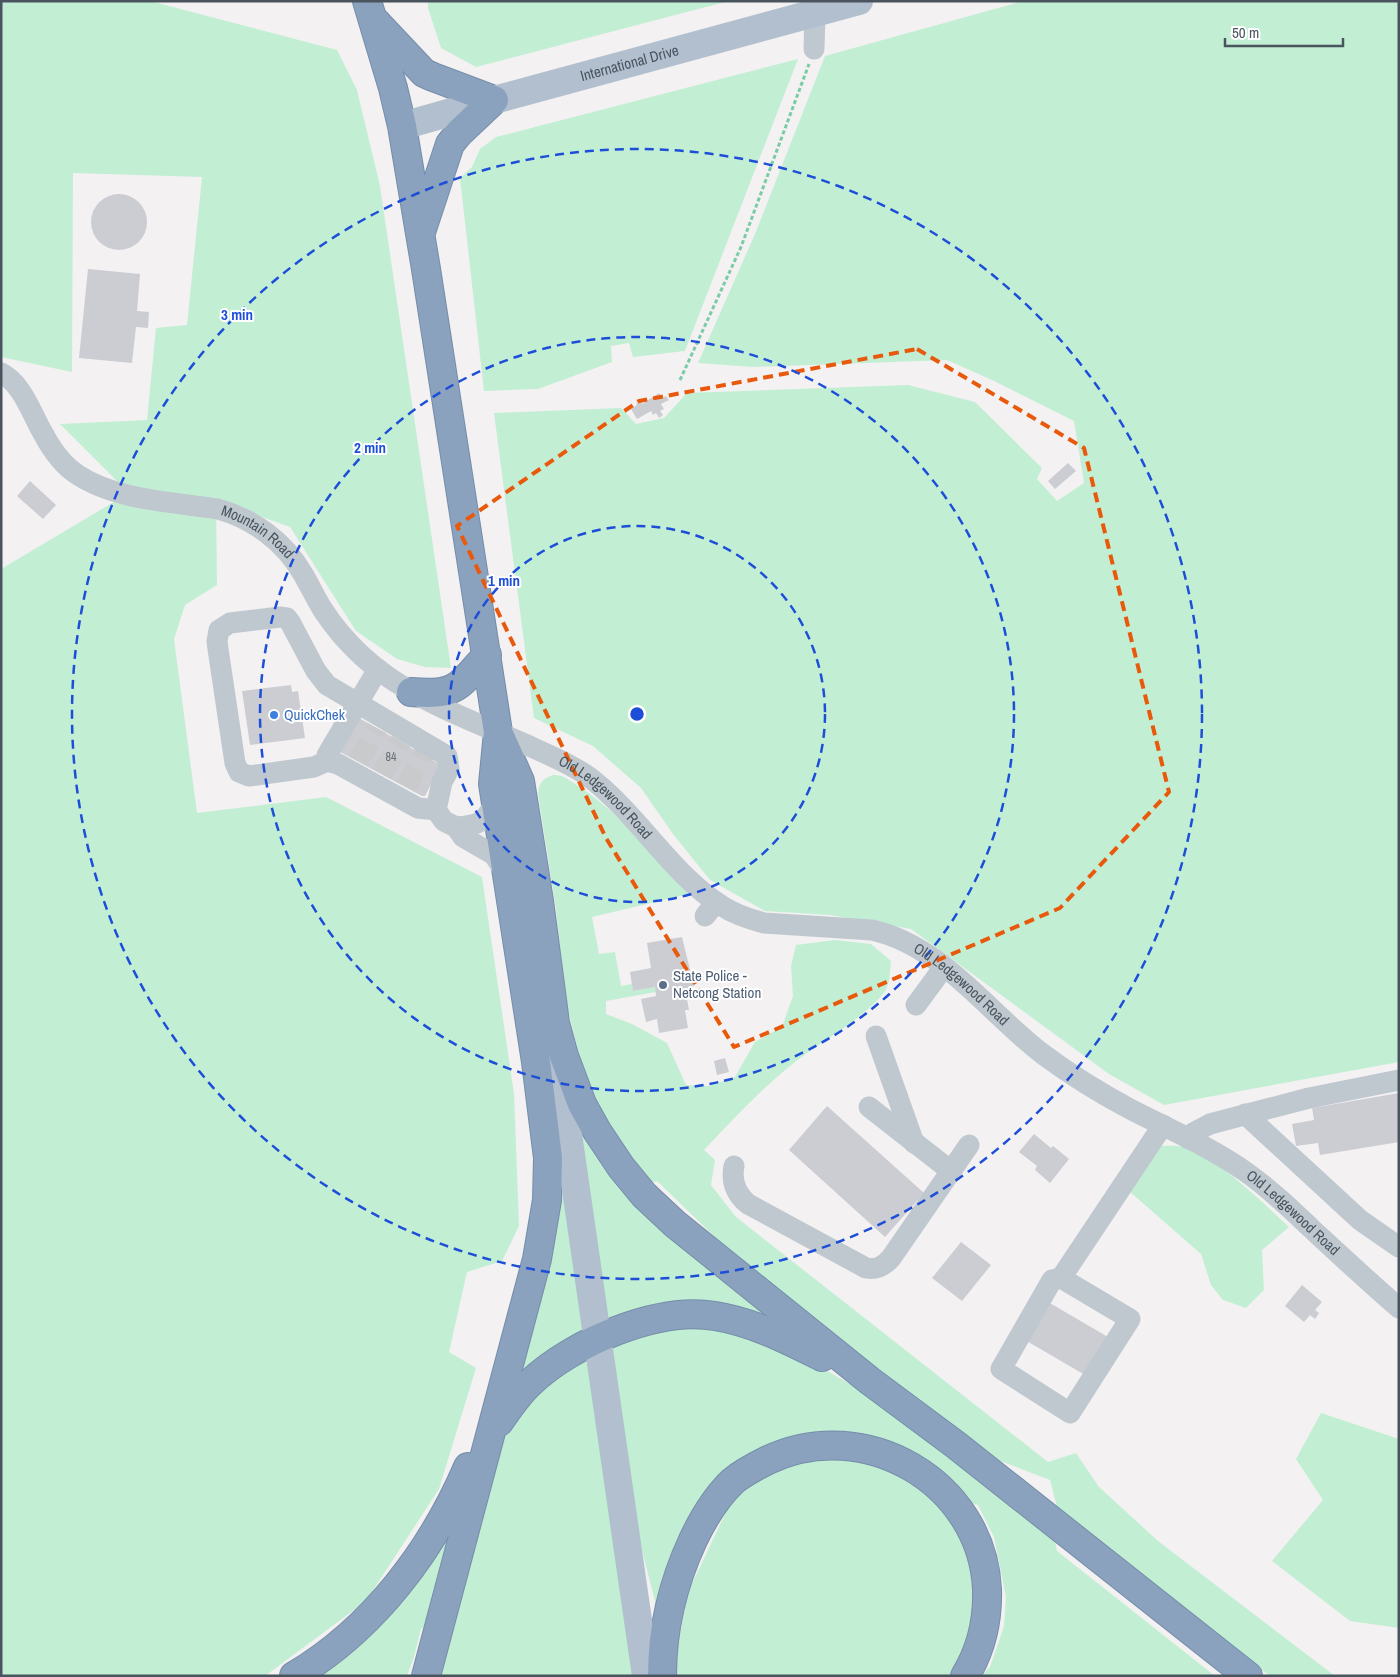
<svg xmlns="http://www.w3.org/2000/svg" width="1400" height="1677" viewBox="0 0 1400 1677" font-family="'Archivo Narrow',sans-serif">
<rect width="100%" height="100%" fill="#f3f1f1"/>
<g fill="#c2efd4">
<path d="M1 1H150L337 50 357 90 380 186 451 668 425 667 397 659 356 631 290 527 216 501 217 585 185 605 174 639 197 813 326 797 482 877 514 1094 519 1226 502 1261 467 1272 449 1352 476 1368 439 1489 366 1601 265 1676H1V569L129 493 60 424 147 420 156 328 187 325 202 177 73 173 72 372 1 357Z"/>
<path d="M428 1H729L476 67 441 48 428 8Z"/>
<path d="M1023 1H1399V1062L1164 1105 1109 1074 911 929 830 915 765 911 710 880 673 834 641 788 593 746 534 718 494 413 621 408 636 424 664 418 687 393 908 385 975 402 1042 468 1037 479 1057 501 1084 483 1074 421 992 380 947 360 753 367 698 363 755 234 825 56Z"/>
<path d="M798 59 685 351 633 357 629 343 611 346 612 362 538 389 484 391 460 178 472 167 480 149 496 137Z"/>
<path d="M553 775C562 774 569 780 577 785 621 814 654 855 689 894L592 917 599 954 615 952 621 986 632 984 633 991 655 987 656 992 606 1001V1014L632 1024 667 1043 686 1085 709 1086 735 1077 755 1042 782 1027 793 996 791 966 796 945 835 940 871 944 891 961C890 972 890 986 883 994 859 1022 823 1040 795 1062 762 1088 732 1120 704 1150L715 1160 711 1185 736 1217 1048 1462 1076 1453 1099 1487 1158 1541 1335 1676H1270L1262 1670 1057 1507 1050 1480 985 1455 717 1239 657 1181 647 1184 605 1125 582 1066 566 1002 556 909 538 794C538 784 543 778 553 775Z"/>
<path d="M578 1118 780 1323 608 1325Z"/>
<path d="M1157 1146C1166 1146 1180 1145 1188 1148 1223 1163 1261 1201 1289 1227L1262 1250 1264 1290 1246 1308 1223 1300 1211 1285 1201 1254 1129 1191Z"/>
<path d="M560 1161 585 1335 514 1390Z"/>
<path d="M712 1325 814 1363 875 1399 1048 1533 1055 1542 1057 1551 1215 1676H981L990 1667 1004 1626 1006 1597 994 1537 978 1505 968 1503 905 1453 744 1464 658 1605H656L635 1523 610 1344 646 1330Z"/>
<path d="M588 1356 635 1676H440L505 1432 530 1394Z"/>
<path d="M1321 1413 1399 1439V1628L1350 1621 1272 1561 1323 1500 1296 1459Z"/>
<path d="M821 1455 890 1466 935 1496 966 1547 976 1579 971 1627 967 1641 950 1676H672L688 1592 726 1512 744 1486 756 1477Z"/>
<path d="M453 1528 428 1629 422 1628 421 1629 414 1657 407 1676H308Z"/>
</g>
<g fill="#cbcdd3">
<circle cx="119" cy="222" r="28"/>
<path d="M88 269 140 274 137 311 149 312 148 328 136 327 132 363 79 358Z"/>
<path d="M659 393 662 398 666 396 669 400 661 404 664 409 660 411 663 415 659 418 656 413 653 415 651 411 637 419 631 409 637 405 636 403 640 401 642 404Z"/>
<path d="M1068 463 1076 471 1055 489 1048 481Z"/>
<path d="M30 481 56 505 43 519 17 496Z"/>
<path d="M291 685 292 692 298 691 305 738 250 745 242 691Z"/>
<path d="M359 718 441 765 425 796H422L340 752Z"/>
<path d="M682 937 694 986 685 989 689 1010H685L688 1028 659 1033 657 1019 646 1022 641 999 656 996 655 987 633 991 630 972 651 968 647 943Z"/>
<path d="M725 1058 729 1072 717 1075 714 1061Z"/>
<path d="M1399 1093V1142L1320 1155 1318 1143 1296 1146 1292 1124 1314 1120 1312 1108Z"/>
<path d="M827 1106 924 1193 885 1237 789 1150Z"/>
<path d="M1034 1134 1051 1148 1053 1146 1069 1159 1050 1183 1035 1170 1037 1166 1019 1152Z"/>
<path d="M961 1242 991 1265 962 1301 932 1278Z"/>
<path d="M1302 1285 1322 1302 1315 1310 1319 1313 1315 1319 1310 1315 1304 1322 1285 1306Z"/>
<path d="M1048 1302 1108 1337 1085 1375 1025 1340Z"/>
</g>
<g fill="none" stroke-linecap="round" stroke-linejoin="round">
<g stroke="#c8cacc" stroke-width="21" stroke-dasharray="21 11" stroke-linecap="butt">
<path d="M359 761 377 728"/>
<path d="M382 774 401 741"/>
<path d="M406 787 424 753"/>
</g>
<g stroke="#758daa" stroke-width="30">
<g id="highway">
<path d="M367 1 393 88 402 126 426 269 498 732 493 784 536 1062 548 1158 547 1200 537 1259 426 1676"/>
<path d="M376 22 424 73 433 77 494 100 459 133 450 144 422 229"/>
<path d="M411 692C457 696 458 687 487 655"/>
<path d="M499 734 520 781 539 901 555 1023 564 1056 582 1104 597 1131 621 1167 644 1195 675 1224 870 1381 956 1445 1248 1676"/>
<path d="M499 1422C509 1408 518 1394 530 1383 572 1343 657 1306 715 1316 753 1322 788 1340 822 1357"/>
<path d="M294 1676C373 1629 432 1551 468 1467"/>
<path d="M662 1676C662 1629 673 1583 693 1540 703 1519 715 1498 733 1481 744 1472 756 1466 768 1460 864 1414 982 1482 987 1589 988 1620 981 1650 965 1676"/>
</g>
</g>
<path stroke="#7acca6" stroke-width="3" stroke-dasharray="4 2.5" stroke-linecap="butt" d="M680 380 741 247 809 64"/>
<g stroke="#bfc8cf" stroke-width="21">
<path d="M814 49 815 13"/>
<path id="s1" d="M1 373C23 384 32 415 44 435 52 450 64 466 78 475 116 500 173 502 218 509 253 519 284 541 303 574 310 586 316 599 323 610 334 627 348 643 362 656 407 698 469 719 525 744 546 754 570 763 589 777 638 814 671 874 722 906 734 914 749 919 764 923L872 930C943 946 988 1013 1044 1055 1071 1075 1100 1093 1130 1109 1169 1129 1210 1147 1246 1172 1271 1190 1293 1211 1315 1232 1342 1257 1370 1283 1399 1308"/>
<path d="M327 761V755L378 669"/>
<path d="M496 801C484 823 480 825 456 827L463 837 494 855 506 874"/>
<path d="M436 810 418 808 338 764 327 761 314 767 249 776 239 772 235 763 218 649 217 641 219 630 230 623 280 617 287 618 290 622 316 671 327 685 447 756 449 769 442 782 436 810 444 821 456 827"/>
<path d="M705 916 716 902"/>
<path d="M916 1005 944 967"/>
<path d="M876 1036 914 1143"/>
<path d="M869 1107 951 1171"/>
<path d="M1245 1114 1360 1220 1399 1247"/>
<path d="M1189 1139 1193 1133 1210 1124 1309 1098 1399 1080"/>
<path d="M734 1166C731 1181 736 1194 748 1204L866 1268C877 1270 884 1266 891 1258L969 1145"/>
<path d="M1061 1278 1130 1319 1070 1413 1001 1369 1052 1280Z"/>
<path d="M1061 1278 1163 1125"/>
</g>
<g stroke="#b2bfcf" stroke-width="28">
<path id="s2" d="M402 126 494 100 859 1"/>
<path d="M558 1056 567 1127 646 1676"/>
</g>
<use href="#highway" stroke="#8aa2be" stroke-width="28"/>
</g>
<path fill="none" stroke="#e8590c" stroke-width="4" stroke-dasharray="10 6" stroke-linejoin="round" d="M917 349 1084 448 1169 792 1060 908 734 1047 606 838 457 526 639 401Z"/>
<g fill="none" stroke="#1d4ed8" stroke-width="2.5" stroke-dasharray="9 6">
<circle cx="637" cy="714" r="188"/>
<circle cx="637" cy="714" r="377"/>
<circle cx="637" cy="714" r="565"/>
</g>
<circle fill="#3f7fe0" stroke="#fff" stroke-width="2" cx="274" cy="715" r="5"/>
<circle fill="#5c6f8a" stroke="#fff" stroke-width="2" cx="663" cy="985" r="5"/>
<g text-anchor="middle" stroke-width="4" stroke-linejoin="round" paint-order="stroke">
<g font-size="12" fill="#6a727b">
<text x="391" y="761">84</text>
</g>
<g font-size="15" fill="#49545e" stroke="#fff">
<text dy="5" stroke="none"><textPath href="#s2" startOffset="236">International Drive</textPath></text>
<text dy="5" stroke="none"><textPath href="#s1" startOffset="321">Mountain Road</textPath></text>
<text dy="5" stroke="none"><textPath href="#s1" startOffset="770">Old Ledgewood Road</textPath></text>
<text dy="5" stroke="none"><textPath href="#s1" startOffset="1190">Old Ledgewood Road</textPath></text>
<text dy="5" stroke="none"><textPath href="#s1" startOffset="1595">Old Ledgewood Road</textPath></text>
</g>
<g font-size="15" fill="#366cbe" stroke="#fff" text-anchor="start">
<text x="284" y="720">QuickChek</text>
</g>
<g font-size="15" fill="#4e5e75" stroke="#fff" text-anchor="start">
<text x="673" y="981">State Police -<tspan x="673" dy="17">Netcong Station</tspan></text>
</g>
</g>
<circle cx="637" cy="714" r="8" fill="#1d4ed8" stroke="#fff" stroke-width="2.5"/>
<g font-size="15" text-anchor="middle" font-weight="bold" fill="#1d4ed8" stroke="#fff" stroke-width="4" stroke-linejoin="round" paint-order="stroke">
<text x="237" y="320">3 min</text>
<text x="370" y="453">2 min</text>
<text x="504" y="586">1 min</text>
</g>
<rect width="1400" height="1677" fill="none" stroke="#49545e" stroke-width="5"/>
<path d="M1225 38v8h118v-8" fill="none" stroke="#49545e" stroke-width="2.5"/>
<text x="1232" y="38" font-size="15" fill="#49545e" stroke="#ffffff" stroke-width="4" paint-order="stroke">50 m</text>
</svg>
